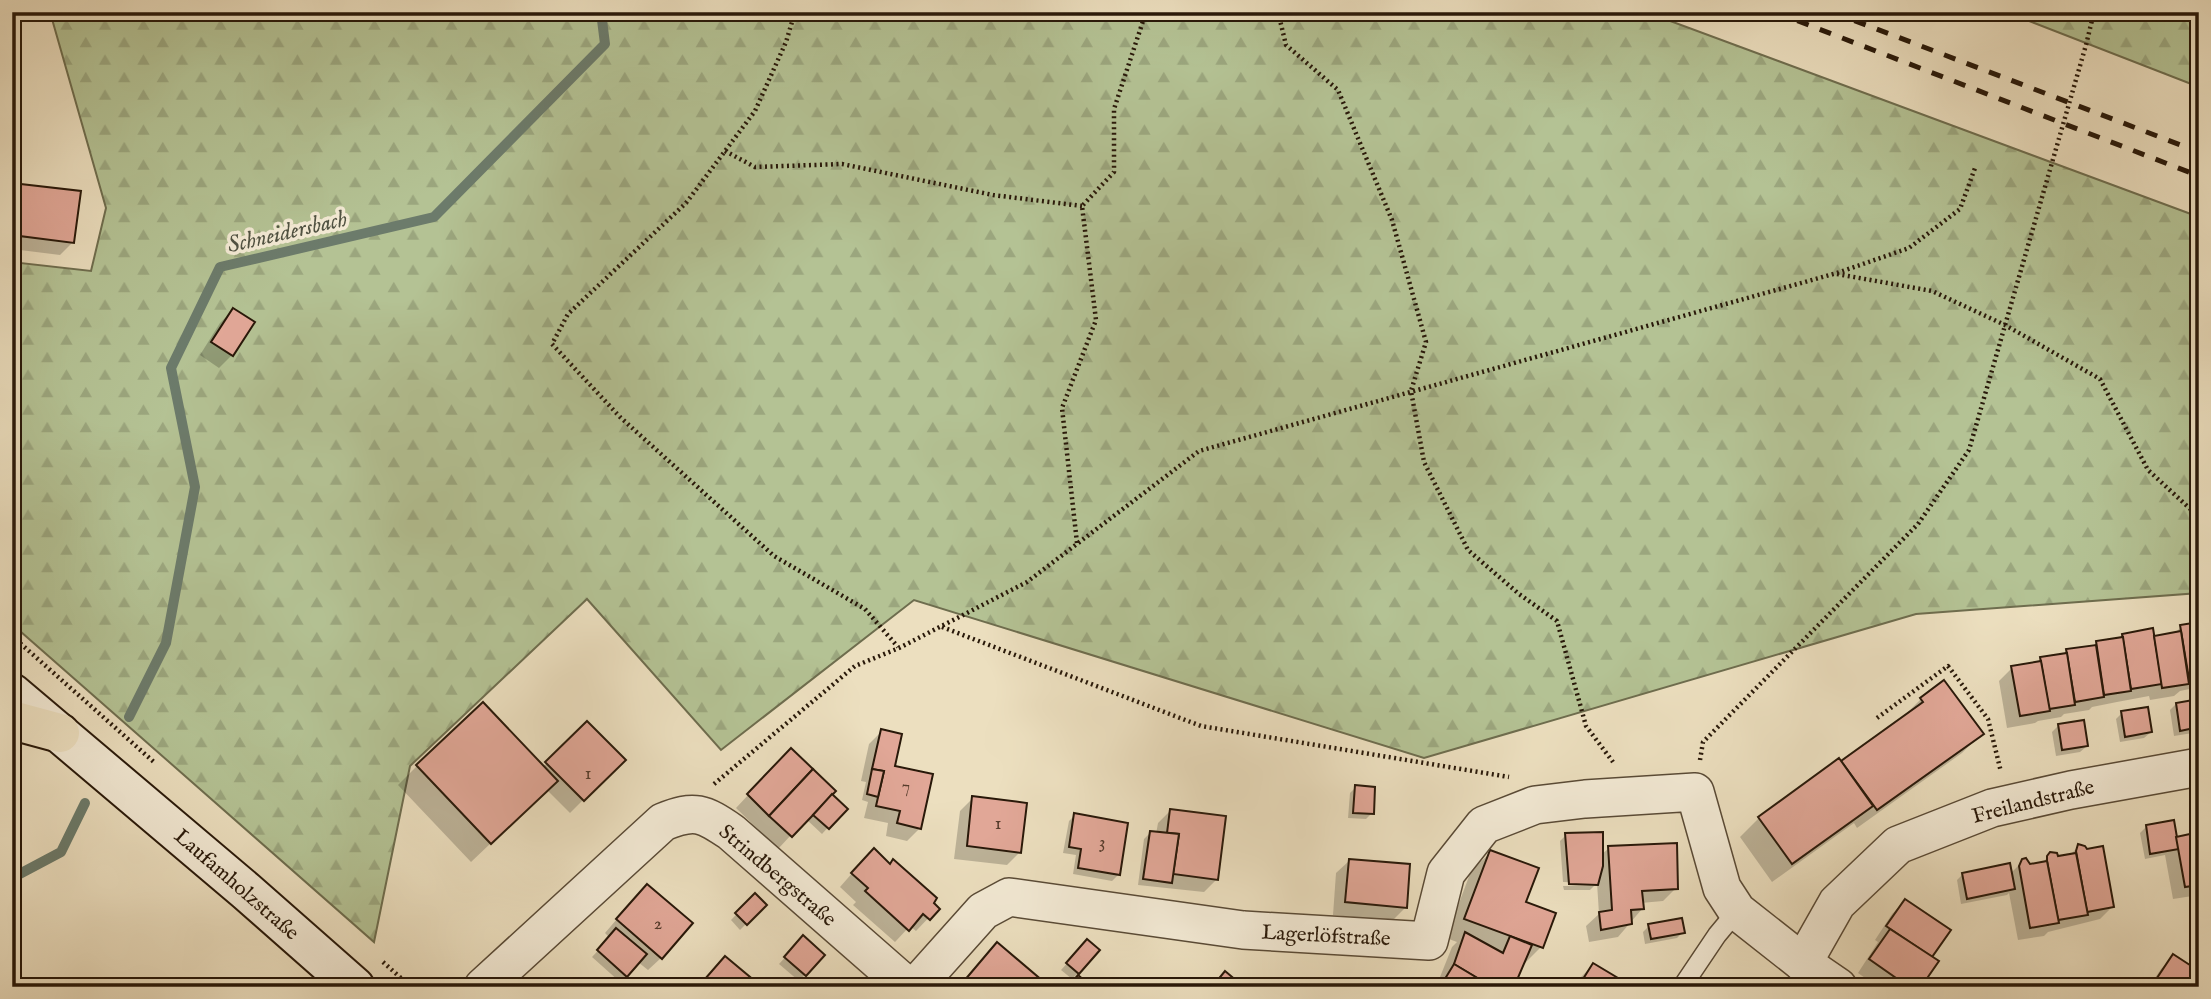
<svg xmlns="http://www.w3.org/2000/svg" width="2211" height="999" viewBox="0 0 2211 999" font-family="'IM FELL English',serif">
<defs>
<pattern id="forest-firs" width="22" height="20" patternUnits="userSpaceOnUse" patternTransform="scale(1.75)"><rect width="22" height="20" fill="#b4c294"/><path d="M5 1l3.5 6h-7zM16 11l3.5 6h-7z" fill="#9ba67e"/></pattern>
</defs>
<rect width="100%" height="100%" fill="#ecdfbf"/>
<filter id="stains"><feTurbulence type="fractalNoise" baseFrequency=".00286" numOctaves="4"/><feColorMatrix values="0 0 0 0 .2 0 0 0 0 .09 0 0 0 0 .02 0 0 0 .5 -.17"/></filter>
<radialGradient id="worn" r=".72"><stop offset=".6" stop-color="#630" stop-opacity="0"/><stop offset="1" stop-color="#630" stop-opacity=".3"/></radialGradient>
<g fill="url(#forest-firs)" stroke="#6e6d4e" stroke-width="2">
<path d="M50 12H1646L2199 217V593L1916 614 1424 758 914 600 721 750 587 599 410 766 374 942 12 624V262L91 271 106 208Z"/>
<path d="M2006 12H2199V87Z"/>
</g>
<g fill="#0003">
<path d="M12 184 73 242 60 255 12 249Z"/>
<path d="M233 310 253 322 232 355 219 368 200 355 220 323Z"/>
<path d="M2199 625V687L2180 691 2174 696 2150 700 2149 696 2117 702 2092 707 2089 710 2064 714 2061 717 2038 721 2035 723 2007 728 1999 681 2012 668 2036 664 2041 659 2063 655 2067 651 2092 647 2096 643 2119 639 2123 635 2152 638 2174 634 2181 627Z"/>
<path d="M1944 682 1981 734 1962 753 1857 828 1854 823 1772 882 1740 837 1759 818 1841 763 1902 718 1921 699Z"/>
<path d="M2199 700V732L2174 736 2170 710 2176 704Z"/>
<path d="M2122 713 2151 732 2144 738 2120 742 2116 719Z"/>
<path d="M587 723 623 760 570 813 547 790 471 862 398 785 417 766 543 767Z"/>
<path d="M2058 726 2087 746 2080 752 2056 756 2052 732Z"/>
<path d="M882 731 893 767 920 828 907 841 886 836 888 823 864 818 868 802 862 800 866 782 861 781 869 744Z"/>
<path d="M778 763 830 795 845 809 822 834 806 819 778 849 736 808Z"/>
<path d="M1356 787 1372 813 1366 819 1348 818 1350 793Z"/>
<path d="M973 798 1020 852 1007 865 954 859 960 811Z"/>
<path d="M1171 810 1217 879 1204 892 1138 885 1144 839 1150 833 1156 834 1158 823Z"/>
<path d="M1075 815 1119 874 1112 881 1073 874 1076 855 1063 853 1069 821Z"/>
<path d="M2146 827 2175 839 2199 835V895L2173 899 2165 855 2145 859 2140 833Z"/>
<path d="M1566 835 1601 855 1609 848 1676 888 1663 901 1641 903 1642 909 1618 937 1589 942 1586 926 1599 914 1597 883 1595 886V883L1563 882 1560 841Z"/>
<path d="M2079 846 2113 906 2100 919 2048 932 2044 936 2018 940 2009 893 2007 895 1961 904 1957 880 1963 874H2010L2023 861 2030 866 2041 864 2051 854 2058 858 2069 856Z"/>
<path d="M1491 852 1524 903 1541 947 1522 966 1512 987H1436L1452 947 1457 942 1446 938 1471 871Z"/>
<path d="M1349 861 1405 908 1392 921 1333 915 1336 873Z"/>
<path d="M861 863 889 865 937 909 916 931 910 926 895 942 853 905 856 902 840 887Z"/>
<path d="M1563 886H1594L1590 890H1564Z"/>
<path d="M755 895 765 905 740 930 731 920Z"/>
<path d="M634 899 661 958 648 970 638 962 620 982 592 957 610 938 605 933Z"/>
<path d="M1905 901 1930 958 1919 987H1878L1858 973 1878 942 1875 940 1892 914Z"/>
<path d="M1649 926 1683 932 1677 938 1645 944 1643 932Z"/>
<path d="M803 938 823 955 799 981 779 964Z"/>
<path d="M1082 947 1078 973 1072 979 1061 970Z"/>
<path d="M2174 956 2199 987H2149L2161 969Z"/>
<path d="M984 957 1038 987H959Z"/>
<path d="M1593 965 1629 987H1575L1580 978Z"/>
</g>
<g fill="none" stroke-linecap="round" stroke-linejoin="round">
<g stroke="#6c7b6b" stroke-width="10">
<path d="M129 717 166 643 195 487 171 368 220 267 434 217 605 44 601 12"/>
<path d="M12 878 61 852 85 803"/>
</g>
</g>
<g fill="#e1a797" stroke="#281809" stroke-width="2">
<path d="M12 183 81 191 74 243 12 235Z"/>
<path d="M233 308 255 322 233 356 211 342Z"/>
<path d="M2199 622V677L2189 679 2180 625Z"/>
<path d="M2153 628 2162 684 2131 689 2122 634Z"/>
<path d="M2181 631 2189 684 2162 688 2154 636Z"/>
<path d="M2123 637 2131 691 2104 695 2096 641Z"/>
<path d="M2096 645 2104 697 2075 702 2066 649Z"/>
<path d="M2067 653 2075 705 2049 709 2040 657Z"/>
<path d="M2041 661 2050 711 2020 716 2011 666Z"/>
<path d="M1944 680 1984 734 1877 810 1841 761 1923 702 1920 698Z"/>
<path d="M2199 699V727L2180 731 2176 703Z"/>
<path d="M483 702 558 781 491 844 416 765Z"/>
<path d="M2148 707 2152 732 2125 737 2121 711Z"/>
<path d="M2084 720 2088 746 2062 750 2058 724Z"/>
<path d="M587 721 626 760 584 801 545 762Z"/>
<path d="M881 729 902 734 895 766 933 774 921 829 897 823 900 811 876 806 884 771 872 769Z"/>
<path d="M791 748 813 769 769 816 747 794Z"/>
<path d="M1839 758 1873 806 1792 864 1758 817Z"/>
<path d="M813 769 836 791 792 837 769 816Z"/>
<path d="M872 769 884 771 878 797 867 794Z"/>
<path d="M1355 785 1375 787 1374 814 1353 813Z"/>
<path d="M832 794 848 809 829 829 813 815Z"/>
<path d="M972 796 1027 803 1021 853 967 846Z"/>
<path d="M1170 809 1226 816 1218 880 1173 874 1179 834 1167 833Z"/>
<path d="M1074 813 1128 823 1120 875 1078 868 1081 849 1069 847Z"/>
<path d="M2174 820 2179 849 2150 854 2146 825Z"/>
<path d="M1150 831 1179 834 1172 883 1143 879Z"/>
<path d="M1603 832V866L1598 885 1569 884 1565 833Z"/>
<path d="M2199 832V885L2185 887 2176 837Z"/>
<path d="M1677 843 1678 889 1642 891 1644 909 1631 910 1632 924 1601 930 1599 912 1612 910 1608 846Z"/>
<path d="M2078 844 2085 846 2087 849 2103 846 2114 907 2087 912 2076 851Z"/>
<path d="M874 848 890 864 893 859 937 898 934 903 940 909 930 920 923 914 909 931 865 891 868 888 851 873Z"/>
<path d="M1490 850 1539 868 1526 902 1556 913 1543 948 1464 919Z"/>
<path d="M2050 852 2057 853 2058 856 2076 853 2088 915 2058 920 2047 861V856Z"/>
<path d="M2026 858 2030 864 2047 861 2059 923 2030 928 2019 866 2022 859Z"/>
<path d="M1349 859 1410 864 1407 908 1345 902Z"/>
<path d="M2010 863 2015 889 1967 899 1962 873Z"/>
<path d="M647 884 693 923 662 959 616 919Z"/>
<path d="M755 893 767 905 747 925 735 913Z"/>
<path d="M1905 899 1951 930 1932 957 1886 926Z"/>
<path d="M1682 918 1685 933 1651 939 1648 924Z"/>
<path d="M616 928 647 954 627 977 597 950Z"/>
<path d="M1890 929 1939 961 1921 987H1909L1869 959Z"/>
<path d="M1465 932 1503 953 1510 936 1532 945 1514 987H1492L1454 964Z"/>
<path d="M803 935 825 955 806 976 784 957Z"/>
<path d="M1087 939 1100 950 1079 974 1066 963Z"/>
<path d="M997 942 1044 982 1040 987H971L964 981Z"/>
<path d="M2173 954 2199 971V987H2151Z"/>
<path d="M725 956 762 987H698Z"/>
<path d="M1593 963 1633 987H1578Z"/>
<path d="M1454 964 1489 985 1488 987H1440Z"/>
<path d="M1225 971 1244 987H1212Z"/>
<path d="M1078 975 1092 987H1068Z"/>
</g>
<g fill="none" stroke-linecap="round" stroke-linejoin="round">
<g stroke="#594a36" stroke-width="21">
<path id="lane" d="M1682 987 1717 935 1737 911"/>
</g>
<g stroke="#594a36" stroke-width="40">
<g id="street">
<path d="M1803 963 1837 903 1898 845 1992 808 2071 790 2199 767"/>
<path d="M483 987 663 822C695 809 703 813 731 832L908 987"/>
<path d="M915 987 983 911 1009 897 1243 930 1429 941 1446 873 1484 825 1535 805 1585 799 1695 792 1722 888 1737 911 1803 963 1838 987"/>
</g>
</g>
<g stroke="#281809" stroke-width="42">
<path id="secondary" d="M12 693 246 891 355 987"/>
</g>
<g stroke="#281809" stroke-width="42">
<path id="highway" d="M12 720 60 733"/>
</g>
<g stroke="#281809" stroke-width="4.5" stroke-dasharray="2 3.5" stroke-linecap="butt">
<path d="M795 12 786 42 755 111 686 203 568 314 552 344 620 417 774 556 865 609 898 647"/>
<path d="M1278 12 1286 45 1338 90 1392 220 1426 342 1411 391 1424 462 1468 550 1519 594 1557 621 1586 726 1613 762"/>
<path d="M725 151 755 167 842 164 993 195 1082 206"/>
<path d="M1837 274 1932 291 2005 325 2100 379 2148 470 2199 517"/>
<path d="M1077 543 1062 408 1096 320 1082 206 1114 172V109L1146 12"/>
<path d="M942 627 1201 726 1509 777"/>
<path d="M12 636 155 763"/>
<path d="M1877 718 1948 666 1988 719 2001 772"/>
<path d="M1700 760 1703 742 1918 524 1969 450 2086 45 2094 12"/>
<path d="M714 784 855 666 899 648 1027 582 1199 451 1837 273 1909 248 1960 209 1975 168"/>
<path d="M383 962 411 987"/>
</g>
<use href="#lane" stroke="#f3ead5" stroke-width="18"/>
<use href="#street" stroke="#f3ead5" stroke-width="37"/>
<use href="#secondary" stroke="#f3ead5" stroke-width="38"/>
<use href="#highway" stroke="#ecdfbf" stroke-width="38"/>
<g stroke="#281809" stroke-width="5" stroke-dasharray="12 12" stroke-linecap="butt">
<path d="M1775 12 2199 176"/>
<path d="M1832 12 2199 152"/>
</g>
</g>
<g text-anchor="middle" stroke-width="7" stroke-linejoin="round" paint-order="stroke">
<g font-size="18" fill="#563c2c">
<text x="588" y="779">1</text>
<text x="906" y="792">7</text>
<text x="998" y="829">1</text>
<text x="1102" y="848">3</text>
<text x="658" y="929">2</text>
</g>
<g font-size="21" fill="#281809" stroke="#f3ead5">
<text transform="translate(2033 801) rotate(-14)" y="7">Freilandstraße</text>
<text transform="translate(778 875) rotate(40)" y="7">Strindbergstraße</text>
<text transform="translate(237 884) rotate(41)" y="7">Laufamholzstraße</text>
<text transform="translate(1326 935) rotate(3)" y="7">Lagerlöfstraße</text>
</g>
<g font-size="23" font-style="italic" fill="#505242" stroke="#f3ead5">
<text transform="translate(287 231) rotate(-13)" y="8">Schneidersbach</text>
</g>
</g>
<rect width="2211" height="999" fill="none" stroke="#ecdfbf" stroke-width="42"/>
<rect x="14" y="14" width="2183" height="971" fill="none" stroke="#281809" stroke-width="3.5"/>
<rect x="21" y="21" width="2169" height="957" fill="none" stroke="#281809" stroke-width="2"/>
<rect width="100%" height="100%" filter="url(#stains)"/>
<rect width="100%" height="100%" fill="url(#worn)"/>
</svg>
